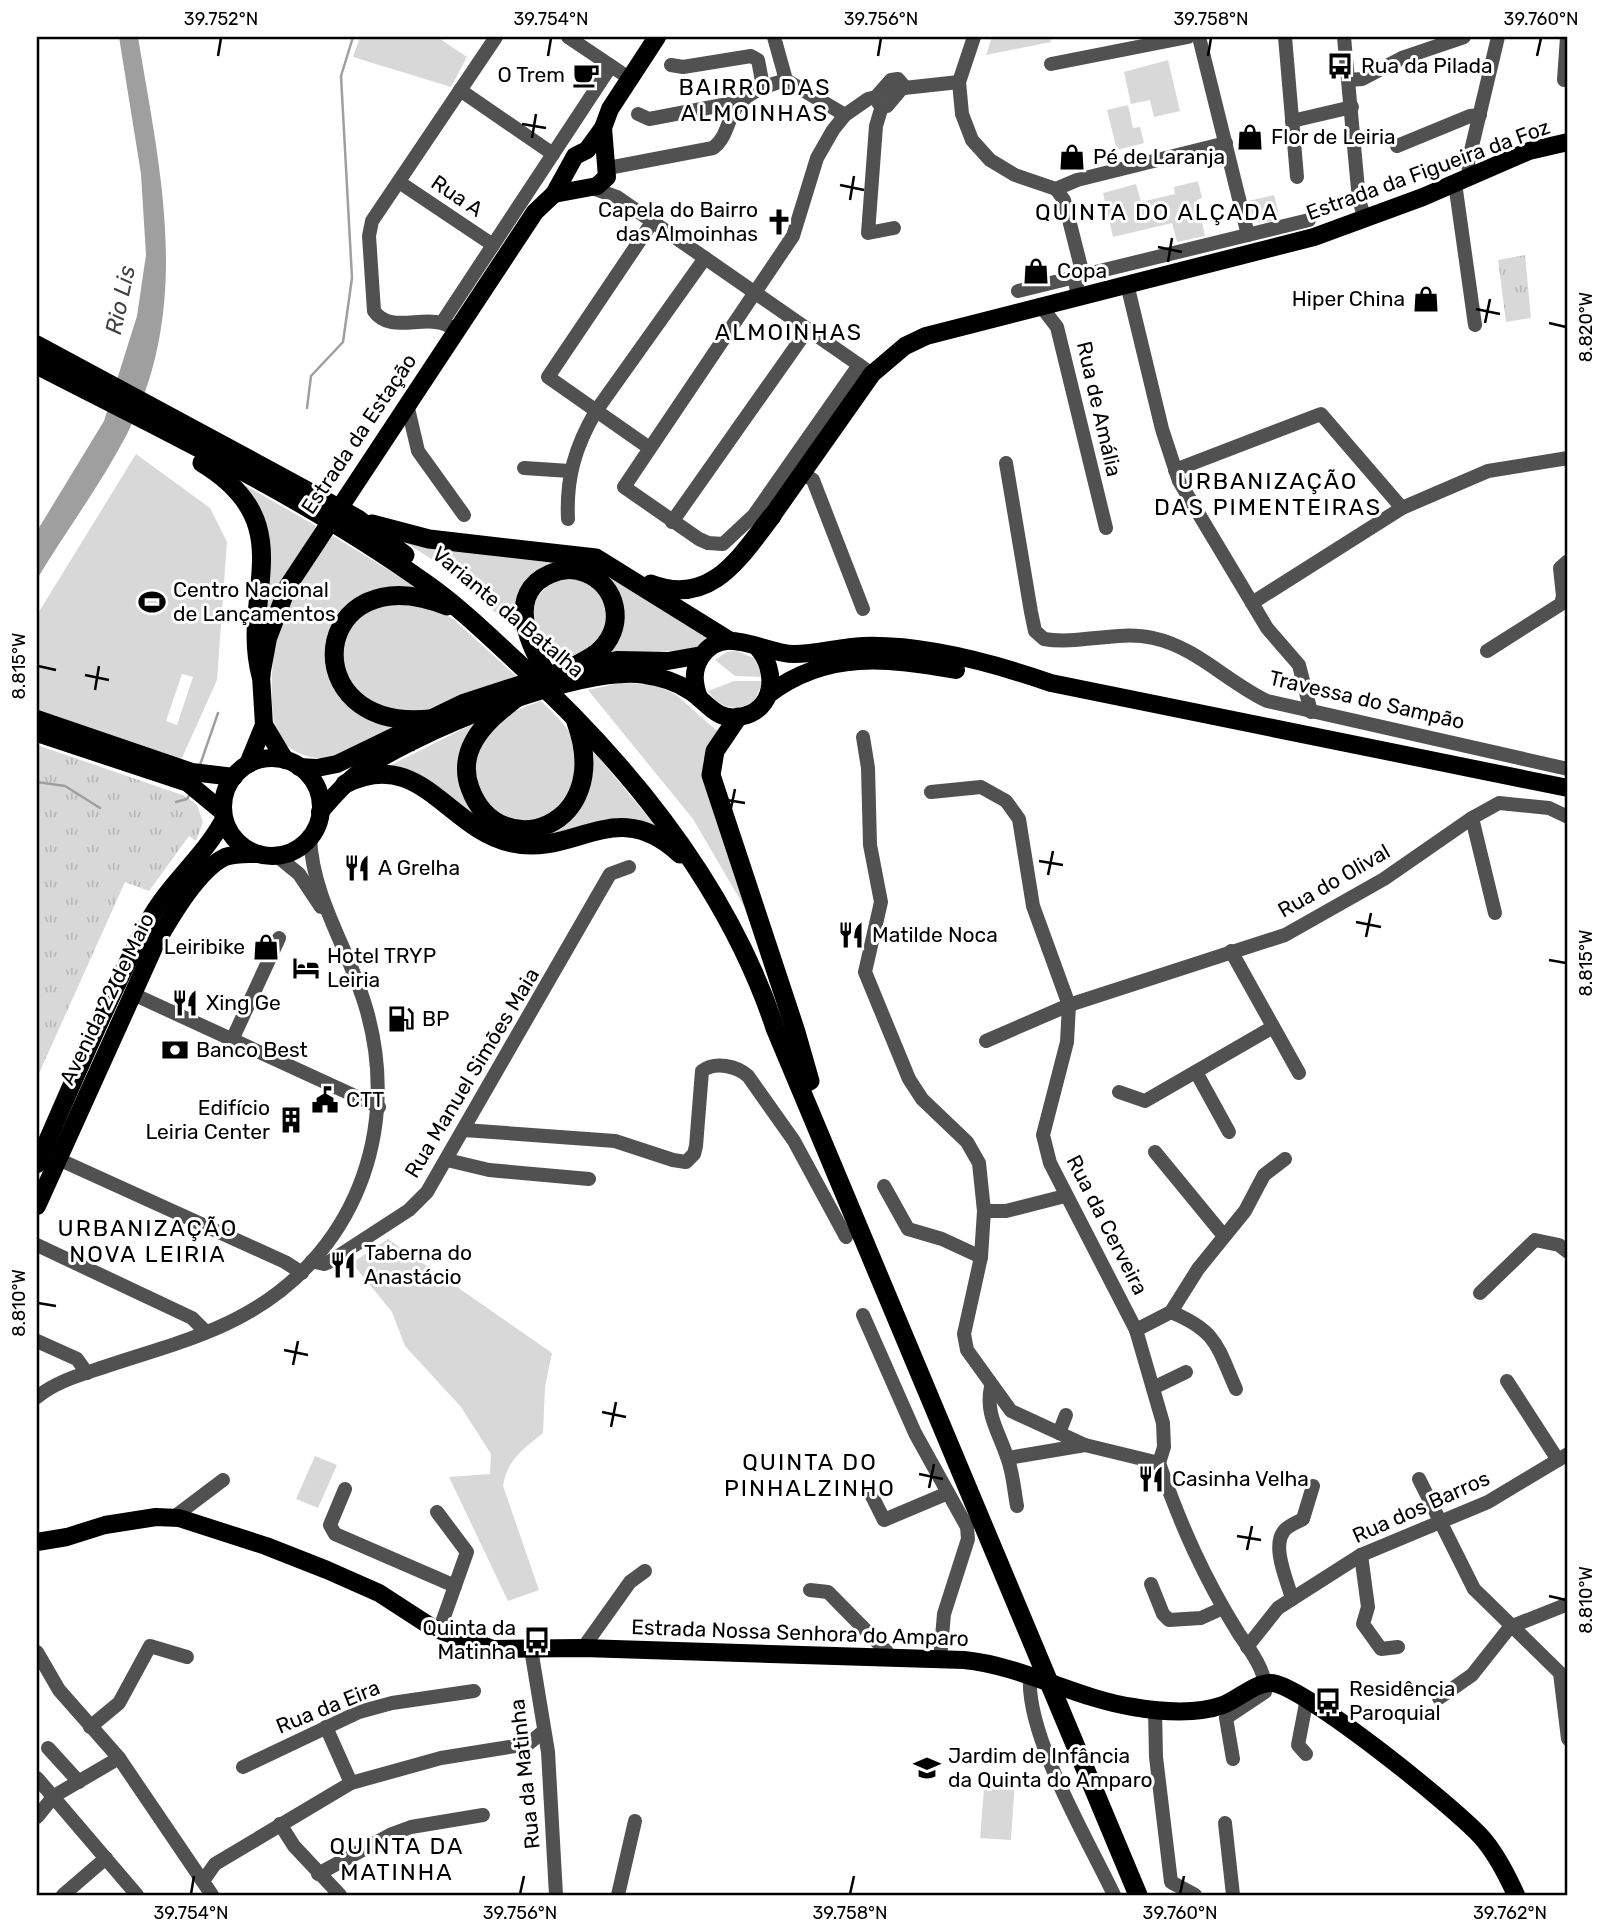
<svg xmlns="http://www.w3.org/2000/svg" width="1605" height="1932" viewBox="0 0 1605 1932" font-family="Rubik,sans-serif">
<defs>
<pattern id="park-tufts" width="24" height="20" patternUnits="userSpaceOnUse" patternTransform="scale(1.75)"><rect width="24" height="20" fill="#d8d8d8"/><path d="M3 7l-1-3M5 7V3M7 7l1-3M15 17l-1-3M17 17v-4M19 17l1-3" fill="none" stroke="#b8b8b8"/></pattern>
</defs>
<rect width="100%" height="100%" fill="#fff"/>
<g fill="#d8d8d8" fill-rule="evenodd">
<path d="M360 37H437L467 57 451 87 353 57Z"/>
<path d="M992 37H1050L1051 42 986 55Z"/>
<path d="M1168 60 1180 111 1154 117 1150 100 1131 104 1124 72Z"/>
<path d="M1128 105 1133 128 1140 127 1144 143 1117 150 1107 110Z"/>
<path d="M1198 181 1202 198 1197 200 1205 236 1177 242 1172 223 1113 237 1103 193 1136 184 1141 202 1175 194 1174 187Z"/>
<path d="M1274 195 1280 220 1261 223 1254 220 1248 201Z"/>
<path d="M136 454 210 508 227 542 217 680 181 760 37 710V615ZM182 674 193 677 177 725 166 721Z"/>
<path d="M236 480 316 526 277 590 266 616 269 587Z"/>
<path d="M333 536 421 590 365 597 331 678 402 724C385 732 345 756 329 758 312 761 285 750 278 735 268 712 271 652 279 628 291 594 309 563 333 536Z"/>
<path d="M403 541 579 559 709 637 693 650 605 654 615 641 599 574 538 576 521 635 444 567Z"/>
<path d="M571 577C603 584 620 618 596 645 588 653 572 659 562 664 555 658 547 653 541 646 518 617 538 581 571 577Z"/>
<path d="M381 604 431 606 453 619 516 676 421 713 381 709 346 680C339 635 343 628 381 604Z"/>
<path d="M737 651 754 658 763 677 735 676 715 660 727 652Z"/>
<path d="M734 681H763L755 700C738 713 720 709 708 691Z"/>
<path d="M620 683C681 684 675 698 718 731L703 761V776L749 915 693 819 588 690Z"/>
<path d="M541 701C587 744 586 757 560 812 549 815 529 825 518 823 480 816 456 763 485 733 500 717 520 708 541 701Z"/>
<path d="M483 719 469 738 477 811 549 830 590 747 658 829 621 820 600 821 564 833 514 838 383 769Z"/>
<path d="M388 1239 552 1353 545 1387 543 1433C523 1449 507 1460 503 1486L539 1590 508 1601 449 1477 490 1474 491 1454 461 1407 405 1346 392 1312 352 1263Z"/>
<path d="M315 1456 337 1465 318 1508 296 1499Z"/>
<path d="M985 1777 1015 1779 1011 1840 980 1838Z"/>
</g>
<g fill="url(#park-tufts)">
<path d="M1525 255 1531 318 1506 322 1498 260Z"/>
<path d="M37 745 185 796 197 805 203 822 196 841 189 836 149 891 125 882 37 1078Z"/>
</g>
<path fill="#9f9f9f" d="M119 37H138C160 171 193 305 127 434 101 484 66 531 37 579V531L104 421 137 316 146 255 141 174Z"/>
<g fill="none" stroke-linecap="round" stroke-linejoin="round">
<g stroke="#9f9f9f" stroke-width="2.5">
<path d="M307 408 311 376 343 342 352 278 341 76 353 37"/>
<path d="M200 765 218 713"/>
<path d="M37 782 65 786 100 808"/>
<path d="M176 802 187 799 190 794"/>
</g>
<g stroke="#515151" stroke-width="14">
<path d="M568 37 629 78"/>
<path d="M774 37 786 80 845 115"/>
<path d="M974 37 959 82 962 114 972 140 990 160 1015 175 1056 189 1077 180 1226 143"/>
<path d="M1199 37 1248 235"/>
<path d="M1285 37 1297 177"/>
<path d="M1344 37 1359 200 1365 219"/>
<path d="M1051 64 1188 37"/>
<path d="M671 65 683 67 751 56 758 60 763 86"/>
<path d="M1349 80 1362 79 1402 58 1464 37"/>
<path d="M1564 80 1567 37"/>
<path d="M904 88 959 82"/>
<path d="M460 90 553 154"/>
<path d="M882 106 876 126 868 233 894 228"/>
<path d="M638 114 649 119 728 104 737 106"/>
<path d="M1292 121 1352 107"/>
<path d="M1397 146 1470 116 1480 115"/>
<path d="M608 168 713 148C728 137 727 118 738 105 750 91 769 85 786 80"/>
<path d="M1470 177 1468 163 1498 37"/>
<path d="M399 182 493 245"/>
<path d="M1455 183 1475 325"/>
<path d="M592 188 617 197 865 369"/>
<path d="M1056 189 1064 200 1083 275 1076 285 1077 295"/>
<path d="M1127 284 1162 429 1179 481 1267 628 1299 665 1311 712"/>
<path d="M1018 291 1309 220"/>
<path d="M1040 305 1057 327 1106 528"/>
<path d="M443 321 611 66"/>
<path d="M455 330C431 309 392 337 374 311L369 236 372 221 496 37"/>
<path d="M859 365 754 515 723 544 708 543 699 539 624 487 793 236 817 158 833 130 845 115 868 99 876 97 891 80 898 79 904 86 887 106 879 104 876 97"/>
<path d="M407 404 418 451 464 515"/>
<path d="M648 447 548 377 653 221"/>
<path d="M1006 463 1031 612 1035 631 1044 639C1079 645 1117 630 1153 638 1196 647 1227 682 1267 701L1568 769"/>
<path d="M524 468 570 471"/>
<path d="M1175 470 1321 414 1402 508"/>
<path d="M802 473 813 480 863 609"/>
<path d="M568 519C566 478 575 447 596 411L705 258"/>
<path d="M672 522 808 329"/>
<path d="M1252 603 1402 508 1488 471 1568 458"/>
<path d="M1487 651 1561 604 1563 596 1560 568 1568 561"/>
<path d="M863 737 868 768 870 845 881 902 865 972 909 1079 922 1099 967 1142 979 1163 984 1211 981 1257 964 1334 967 1350 1011 1411 1085 1445 1159 1463"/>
<path d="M931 792 981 787 1006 801 1019 819 1033 906 1069 1005 1067 1042 1043 1135 1050 1163 1136 1330 1163 1423 1164 1447 1159 1463"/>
<path d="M1472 818 1495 913"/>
<path d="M277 856 299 874 321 907"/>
<path d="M1231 951 1299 1073"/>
<path d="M133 994 379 1107"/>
<path d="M232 1040 279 938"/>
<path d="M986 1041 1069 1005 1285 935 1384 879 1472 818 1499 803 1549 808 1568 817"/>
<path d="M1196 1072 1229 1132"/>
<path d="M1119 1092 1145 1101 1273 1027"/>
<path d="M464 1130 615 1141 673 1160 686 1162 694 1154 696 1146 702 1071C715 1061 737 1066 748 1076L794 1141 846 1237"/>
<path d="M1155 1152 1224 1236"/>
<path d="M58 1159 285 1262 302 1273"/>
<path d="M447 1160 489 1170 589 1179"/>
<path d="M884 1186 908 1229 942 1239 981 1257"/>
<path d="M984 1211H1006L1065 1196"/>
<path d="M37 1245 192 1318 206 1332"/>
<path d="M312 1261 324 1264 329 1262 409 1210 427 1192 610 874 629 867"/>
<path d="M1480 1293 1535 1240 1559 1245 1568 1252"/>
<path d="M1171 1312C1217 1331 1217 1346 1236 1389"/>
<path d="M863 1315 915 1433 967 1527 968 1539 944 1614 940 1659"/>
<path d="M1136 1330 1171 1312 1198 1269 1245 1211 1264 1175 1285 1159"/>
<path d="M37 1341 77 1359 87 1373"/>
<path d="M1507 1381 1558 1460"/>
<path d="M991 1387C985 1414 999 1432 1007 1457 1013 1472 1014 1490 1017 1506"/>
<path d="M1153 1388 1186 1372"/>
<path d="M37 1397C57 1381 80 1375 104 1367 148 1352 196 1340 238 1318 354 1258 402 1131 366 1008 349 949 313 900 310 838"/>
<path d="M1059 1433 1066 1415"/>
<path d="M1008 1458 1085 1445"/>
<path d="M1159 1463C1181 1526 1204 1578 1239 1634 1249 1648 1268 1674 1265 1692L1226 1718 1233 1759"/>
<path d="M1419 1479 1474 1589 1560 1673 1568 1739"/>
<path d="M345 1489 330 1525 335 1534 455 1586"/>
<path d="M871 1494 884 1520 948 1493"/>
<path d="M437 1512 467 1552 439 1631"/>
<path d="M174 1517 223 1480"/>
<path d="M1361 1555 1368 1607 1363 1624 1381 1649 1398 1647"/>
<path d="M1151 1584 1163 1614 1169 1620 1201 1618 1223 1608"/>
<path d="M810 1590 828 1592 887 1652 888 1658"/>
<path d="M1292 1599 1361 1555 1488 1502 1568 1454"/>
<path d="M1247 1647 1278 1608 1292 1599C1288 1582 1271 1547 1284 1531 1287 1526 1298 1522 1303 1519L1313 1486"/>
<path d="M583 1648 630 1582 645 1571"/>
<path d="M531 1649 548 1752 556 1895"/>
<path d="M37 1652 59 1690 119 1758 212 1895"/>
<path d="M1030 1677C1026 1736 1088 1840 1114 1895"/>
<path d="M1439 1698 1472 1675 1510 1627 1568 1604"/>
<path d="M1155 1710 1156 1757 1171 1882 1195 1895"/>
<path d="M90 1727 119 1703 150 1646 187 1657"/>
<path d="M326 1727 351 1783"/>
<path d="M48 1748 79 1782"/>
<path d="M1306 1754 1298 1745 1307 1698"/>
<path d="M243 1767 359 1712 392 1703 474 1691"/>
<path d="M37 1778 137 1895"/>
<path d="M37 1817 54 1796 119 1758"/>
<path d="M1225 1823 1233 1895"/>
<path d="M280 1824 294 1846 340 1895"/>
<path d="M318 1874 392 1834 411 1827 483 1815"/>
<path d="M203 1881 215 1864 351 1783 441 1758 528 1744 544 1731"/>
<path d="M63 1895 106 1858"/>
<path d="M618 1895 635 1821"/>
</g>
<g stroke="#000" stroke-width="18">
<path d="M554 194 597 186 607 177 603 128 610 109 657 37"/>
<path d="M772 516 872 374 905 346 926 336 1314 237 1423 197 1529 151 1568 142"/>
<path d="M769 694C827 650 888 658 956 670"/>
<path d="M699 698C694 684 692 671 701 657 723 622 763 654 794 654 817 654 840 647 863 646 922 644 996 664 1051 683L1568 788"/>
<path d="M37 719 192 772 234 777"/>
<path d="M264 725 285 760"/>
<path d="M37 733 188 783 223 812"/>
<circle cx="272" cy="807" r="49"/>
<path d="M248 764 264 725 261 676 268 638 288 586 535 212 554 194 575 156 587 150 603 128"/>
<path d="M299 767 317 768 337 764 463 703 571 668 617 660 668 661 702 655"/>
<path d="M320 812C331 799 343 785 357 774 408 734 582 664 645 675 660 677 677 682 690 691 707 702 716 721 739 717 776 711 778 670 757 647"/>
<path d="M37 1164C73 1083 107 1000 148 922 169 883 204 857 224 819"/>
<path d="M37 1206 156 943C171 917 198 870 225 857 236 853 247 854 258 854"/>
<path d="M37 1542 67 1537 105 1525 156 1517 179 1518 266 1546 327 1570 379 1593 433 1628 493 1649 583 1648 964 1660C1023 1666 1075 1698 1133 1707 1162 1712 1195 1715 1223 1705 1239 1699 1254 1683 1271 1683 1301 1683 1461 1812 1484 1840 1498 1857 1507 1875 1516 1895"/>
</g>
<g stroke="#000" stroke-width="19">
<path d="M37 345 315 495 358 519 405 555"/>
<path d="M37 365C169 433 307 498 428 585 459 607 488 635 516 661 627 762 727 883 775 1028L1138 1895"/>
<path d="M202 463C304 525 239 594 261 676"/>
<path d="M372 524 429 539 596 558 728 640"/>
<path d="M651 584C711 607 740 557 772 516"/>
<path d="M545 671C528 642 506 593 550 574 561 569 574 568 586 573 617 586 625 624 602 648 594 657 581 662 571 668"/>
<path d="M515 699C500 711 484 723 474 741 466 755 464 772 470 788 498 866 615 829 576 722"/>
<path d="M738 717 715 751 711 775 796 1032 810 1081"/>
<path d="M430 719C290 733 310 551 447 606"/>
<path d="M345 784C421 746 447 829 512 843 575 857 616 794 680 854"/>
</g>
</g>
<path fill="none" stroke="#000" stroke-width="2.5" d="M218 56 221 38M548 56 551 38M878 56 881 38M1208 56 1211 38M1537 56 1541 38M522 124 546 128M532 138 536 114M840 185 864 190M850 200 854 176M1158 247 1182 252M1168 262 1172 238M1476 309 1500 314M1485 323 1490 299M1549 323 1566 327M38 666 56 670M85 675 109 680M95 690 99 666M403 737 427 742M413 751 417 727M721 799 745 803M730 813 735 789M1039 861 1063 865M1048 875 1053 851M1356 922 1381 927M1366 937 1371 913M1549 960 1566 963M38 1303 56 1306M284 1350 308 1355M293 1365 298 1341M602 1412 626 1417M611 1427 616 1402M919 1474 943 1479M929 1488 934 1464M1237 1536 1261 1540M1247 1550 1252 1526M1549 1596 1566 1600M191 1894 194 1876M520 1894 524 1876M850 1894 854 1876M1180 1894 1184 1876M1510 1894 1513 1876"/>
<defs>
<g id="bus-bare" transform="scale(2.1)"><path d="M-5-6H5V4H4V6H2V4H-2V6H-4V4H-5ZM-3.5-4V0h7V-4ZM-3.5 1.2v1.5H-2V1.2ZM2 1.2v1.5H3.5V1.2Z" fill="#000" stroke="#fff" stroke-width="2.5" paint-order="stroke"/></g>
<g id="cafe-bare" transform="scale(2.1)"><path d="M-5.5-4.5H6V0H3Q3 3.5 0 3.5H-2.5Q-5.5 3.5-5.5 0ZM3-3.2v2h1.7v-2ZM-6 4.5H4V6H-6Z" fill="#000" stroke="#fff" stroke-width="2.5" paint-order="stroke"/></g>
<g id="shop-bare" transform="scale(2.1)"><path d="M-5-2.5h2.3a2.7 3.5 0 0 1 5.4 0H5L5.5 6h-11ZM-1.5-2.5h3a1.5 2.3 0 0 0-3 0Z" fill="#000" stroke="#fff" stroke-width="2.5" paint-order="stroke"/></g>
<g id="church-bare" transform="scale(2.1)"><path d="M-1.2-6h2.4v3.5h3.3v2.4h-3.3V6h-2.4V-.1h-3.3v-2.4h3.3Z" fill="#000" stroke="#fff" stroke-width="2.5" paint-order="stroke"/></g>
<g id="stadium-bare" transform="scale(2.1)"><path d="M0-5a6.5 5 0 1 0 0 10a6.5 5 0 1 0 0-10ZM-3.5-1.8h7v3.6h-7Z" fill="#000" stroke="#fff" stroke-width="2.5" paint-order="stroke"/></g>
<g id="restaurant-bare" transform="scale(2.1)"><path d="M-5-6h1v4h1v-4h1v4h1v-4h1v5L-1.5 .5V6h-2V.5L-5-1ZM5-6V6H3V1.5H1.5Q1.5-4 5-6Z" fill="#000" stroke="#fff" stroke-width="2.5" paint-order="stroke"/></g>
<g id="hotel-bare" transform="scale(2.1)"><path d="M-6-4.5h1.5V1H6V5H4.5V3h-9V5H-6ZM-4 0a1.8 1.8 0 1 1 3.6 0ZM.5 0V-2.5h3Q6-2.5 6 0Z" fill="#000" stroke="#fff" stroke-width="2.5" paint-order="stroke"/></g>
<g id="fuel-bare" transform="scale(2.1)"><path d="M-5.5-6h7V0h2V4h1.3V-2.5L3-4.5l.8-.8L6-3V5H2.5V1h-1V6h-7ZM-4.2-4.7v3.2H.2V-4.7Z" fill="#000" stroke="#fff" stroke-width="2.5" paint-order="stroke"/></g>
<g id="bank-bare" transform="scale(2.1)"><path d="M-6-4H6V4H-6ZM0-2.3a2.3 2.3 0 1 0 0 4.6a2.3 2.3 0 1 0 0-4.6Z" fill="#000" stroke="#fff" stroke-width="2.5" paint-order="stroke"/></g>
<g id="civic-bare" transform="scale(2.1)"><path d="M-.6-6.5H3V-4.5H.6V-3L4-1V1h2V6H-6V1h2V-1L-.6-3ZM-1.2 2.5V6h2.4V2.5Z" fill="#000" stroke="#fff" stroke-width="2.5" paint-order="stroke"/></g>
<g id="building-bare" transform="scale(2.1)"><path d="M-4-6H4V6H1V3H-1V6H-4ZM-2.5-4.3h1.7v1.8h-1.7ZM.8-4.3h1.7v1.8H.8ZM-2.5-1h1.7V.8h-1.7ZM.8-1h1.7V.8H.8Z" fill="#000" stroke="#fff" stroke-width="2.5" paint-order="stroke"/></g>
<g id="school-bare" transform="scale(2.1)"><path d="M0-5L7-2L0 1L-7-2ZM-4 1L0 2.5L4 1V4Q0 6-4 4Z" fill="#000" stroke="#fff" stroke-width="2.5" paint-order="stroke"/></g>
</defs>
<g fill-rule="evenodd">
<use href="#bus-bare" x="1340" y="66"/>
<use href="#cafe-bare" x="586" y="75"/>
<use href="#shop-bare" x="1250" y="137"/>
<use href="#shop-bare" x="1072" y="157"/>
<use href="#church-bare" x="779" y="222"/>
<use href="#shop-bare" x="1036" y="271"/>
<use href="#shop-bare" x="1426" y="299"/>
<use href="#stadium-bare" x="152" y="602"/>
<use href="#restaurant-bare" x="357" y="868"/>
<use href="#restaurant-bare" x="851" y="935"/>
<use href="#shop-bare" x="266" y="947"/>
<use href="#hotel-bare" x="306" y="968"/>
<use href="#restaurant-bare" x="185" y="1003"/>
<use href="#fuel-bare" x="401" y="1019"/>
<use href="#bank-bare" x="175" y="1050"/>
<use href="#civic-bare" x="325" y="1100"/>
<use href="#building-bare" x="291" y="1120"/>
<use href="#restaurant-bare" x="343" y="1265"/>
<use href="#restaurant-bare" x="1151" y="1479"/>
<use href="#bus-bare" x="537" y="1640"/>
<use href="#bus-bare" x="1328" y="1701"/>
<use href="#school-bare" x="927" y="1768"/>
</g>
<g text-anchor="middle" stroke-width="6" stroke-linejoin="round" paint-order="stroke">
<g font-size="21" fill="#000" stroke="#fff" text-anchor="start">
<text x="1361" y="73">Rua da Pilada</text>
<text x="565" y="82" text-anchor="end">O Trem</text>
<text x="1271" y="144">Flor de Leiria</text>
<text x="1093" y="164">Pé de Laranja</text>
<text x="758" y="217" text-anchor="end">Capela do Bairro<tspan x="758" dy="24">das Almoinhas</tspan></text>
<text x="1057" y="278">Copa</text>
<text x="1405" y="306" text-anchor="end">Hiper China</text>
<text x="173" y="597">Centro Nacional<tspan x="173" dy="24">de Lançamentos</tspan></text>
<text x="378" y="875">A Grelha</text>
<text x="872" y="942">Matilde Noca</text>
<text x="245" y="954" text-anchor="end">Leiribike</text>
<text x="327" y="963">Hotel TRYP<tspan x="327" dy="24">Leiria</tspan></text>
<text x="206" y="1010">Xing Ge</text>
<text x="422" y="1026">BP</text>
<text x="196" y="1057">Banco Best</text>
<text x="346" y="1107">CTT</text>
<text x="270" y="1115" text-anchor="end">Edifício<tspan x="270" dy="24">Leiria Center</tspan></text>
<text x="364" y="1260">Taberna do<tspan x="364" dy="24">Anastácio</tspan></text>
<text x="1172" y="1486">Casinha Velha</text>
<text x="516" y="1635" text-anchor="end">Quinta da<tspan x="516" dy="24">Matinha</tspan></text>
<text x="1349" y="1696">Residência<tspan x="1349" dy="24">Paroquial</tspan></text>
<text x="948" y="1763">Jardim de Infância<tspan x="948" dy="24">da Quinta do Amparo</tspan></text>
</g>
<g font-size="21" fill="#000" stroke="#fff">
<text transform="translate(1428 170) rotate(-20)" y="7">Estrada da Figueira da Foz</text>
<text transform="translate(457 196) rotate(34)" y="7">Rua A</text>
<text transform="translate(1099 409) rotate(77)" y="7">Rua de Amália</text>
<text transform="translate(359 434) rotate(-56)" y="7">Estrada da Estação</text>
<text transform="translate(508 612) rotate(40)" y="7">Variante da Batalha</text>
<text transform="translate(1367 700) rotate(13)" y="7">Travessa do Sampão</text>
<text transform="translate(1334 881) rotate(-30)" y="7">Rua do Olival</text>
<text transform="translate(107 999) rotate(-64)" y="7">Avenida 22 de Maio</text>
<text transform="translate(472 1073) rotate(-59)" y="7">Rua Manuel Simões Maia</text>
<text transform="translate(1107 1225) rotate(63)" y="7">Rua da Cerveira</text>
<text transform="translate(1421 1507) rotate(-24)" y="7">Rua dos Barros</text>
<text transform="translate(800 1633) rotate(2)" y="7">Estrada Nossa Senhora do Amparo</text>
<text transform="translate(328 1707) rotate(-22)" y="7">Rua da Eira</text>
<text transform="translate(525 1774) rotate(-96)" y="7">Rua da Matinha</text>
</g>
<g font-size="23" letter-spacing="2" fill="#000" stroke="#fff">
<text x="755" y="95">BAIRRO DAS<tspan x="755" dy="26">ALMOINHAS</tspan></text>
<text x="1157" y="220">QUINTA DO ALÇADA</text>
<text x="789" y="340">ALMOINHAS</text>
<text x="1268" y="489">URBANIZAÇÃO<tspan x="1268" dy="26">DAS PIMENTEIRAS</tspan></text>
<text x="148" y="1236">URBANIZAÇÃO<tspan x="148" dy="26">NOVA LEIRIA</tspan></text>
<text x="810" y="1470">QUINTA DO<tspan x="810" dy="26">PINHALZINHO</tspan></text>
<text x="397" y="1854">QUINTA DA<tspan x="397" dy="26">MATINHA</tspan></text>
</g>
<g font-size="23" font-style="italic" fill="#404040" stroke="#fff">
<text transform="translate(120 300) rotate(-78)" y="8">Rio Lis</text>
</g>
</g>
<rect width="1605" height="1932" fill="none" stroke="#ffffff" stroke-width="77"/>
<rect x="38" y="38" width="1528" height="1856" fill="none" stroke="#000" stroke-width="2.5"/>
<g font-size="18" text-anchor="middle" fill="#000">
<text x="221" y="25">39.752°N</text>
<text x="551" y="25">39.754°N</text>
<text x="881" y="25">39.756°N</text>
<text x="1211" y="25">39.758°N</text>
<text x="1541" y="25">39.760°N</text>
<text transform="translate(1586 327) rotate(-90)" y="6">8.820°W</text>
<text transform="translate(19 666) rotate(-90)" y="6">8.815°W</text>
<text transform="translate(1586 963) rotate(-90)" y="6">8.815°W</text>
<text transform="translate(19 1303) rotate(-90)" y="6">8.810°W</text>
<text transform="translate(1586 1600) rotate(-90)" y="6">8.810°W</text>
<text x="191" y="1919">39.754°N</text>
<text x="520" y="1919">39.756°N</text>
<text x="850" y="1919">39.758°N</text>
<text x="1180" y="1919">39.760°N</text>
<text x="1510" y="1919">39.762°N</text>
</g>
</svg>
